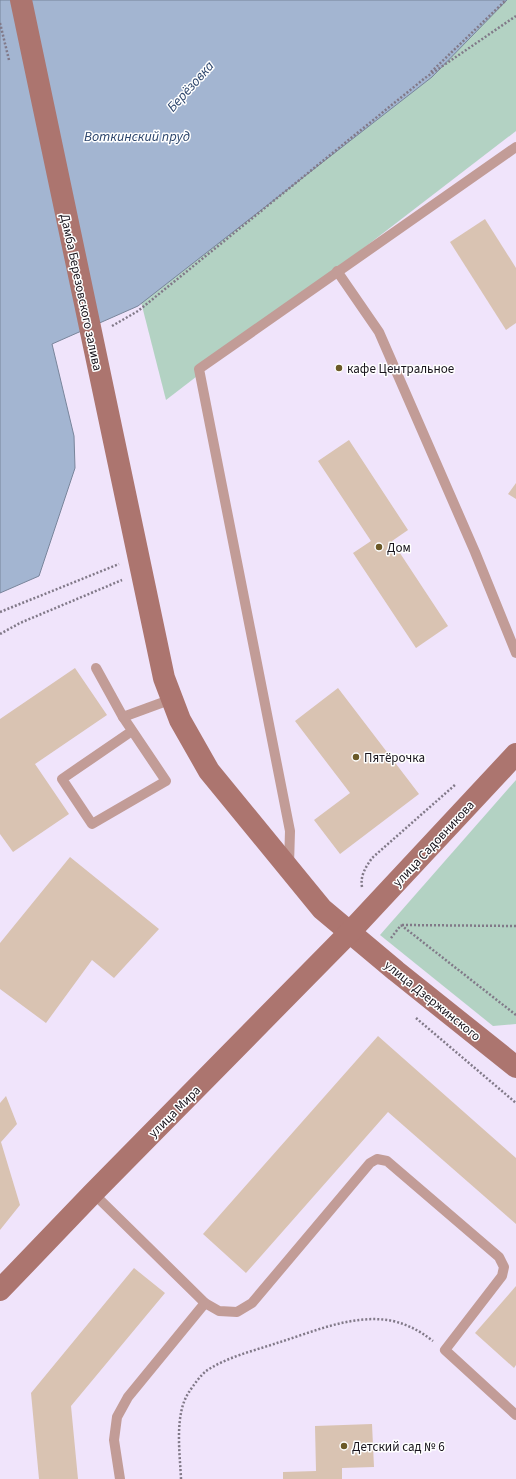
<svg xmlns="http://www.w3.org/2000/svg" width="516" height="1479" viewBox="0 0 516 1479" font-family="'Source Sans 3',sans-serif">
<rect width="100%" height="100%" fill="#f0e4fb"/>
<g fill="#b3d2c3">
<path d="M64 0H516V131L166 400Z"/>
<path d="M516 780V1024L493 1026 380 935Z"/>
</g>
<path fill="#a3b5d1" stroke="#79859b" d="M0 0H507L432 77 138 306 52 344 74 436 75 468 39 576 0 593Z"/>
<g fill="#d9c3b2">
<path d="M485 219 516 268V323L506 330 450 242Z"/>
<path d="M349 440 408 530 392 541 448 626 416 648 353 553 371 541 318 461Z"/>
<path d="M516 483V499L508 494Z"/>
<path d="M75 668 107 715 35 764 69 814 13 852 0 834V719Z"/>
<path d="M338 688 419 794 340 854 314 820 350 793 295 721Z"/>
<path d="M70 857 159 929 114 978 92 960 46 1023 0 989V943Z"/>
<path d="M378 1036 516 1158V1224L388 1112 246 1273 203 1234Z"/>
<path d="M6 1096 17 1124 1 1142 20 1205 0 1230V1103Z"/>
<path d="M134 1268 165 1293 71 1406 78 1479H39L31 1393Z"/>
<path d="M516 1286V1365L514 1368 475 1333Z"/>
<path d="M372 1424 374 1467 342 1468V1479H283V1472L316 1471 315 1426Z"/>
</g>
<g fill="none" stroke-linecap="round" stroke-linejoin="round">
<g stroke="#817988" stroke-width="2.5" stroke-dasharray="2 2" stroke-linecap="butt">
<path d="M0 23 9 60"/>
<path d="M431 72 506 0"/>
<path d="M112 326 138 311 425 78 516 16"/>
<path d="M0 612 119 564"/>
<path d="M0 634 20 623 122 580"/>
<path d="M362 887C360 875 366 867 372 858L456 784"/>
<path d="M401 925 516 1015"/>
<path d="M402 925 516 926"/>
<path d="M391 938 401 925"/>
<path d="M416 1018 516 1103"/>
<path d="M181 1479C180 1454 174 1414 189 1392 193 1386 200 1376 206 1371 227 1357 253 1351 277 1343 313 1332 354 1313 393 1321 409 1325 420 1331 433 1341"/>
</g>
<g stroke="#c29c97" stroke-width="10">
<path d="M337 271 379 332 475 552 516 653"/>
<path d="M96 668 123 717 172 699"/>
<path d="M123 717 166 781 92 824 62 779 132 731"/>
<path d="M289 865 290 831 199 369 516 147"/>
<path d="M93 1193 205 1303 219 1311 237 1312 252 1303 370 1163 377 1159 387 1161 499 1257 504 1267 502 1276 445 1350 516 1415"/>
<path d="M120 1479 114 1440 117 1417 128 1397 205 1303"/>
</g>
<g stroke="#ac756f" stroke-width="22">
<path d="M21 0 164 678 180 720 209 771 322 909 396 971 516 1067"/>
<path d="M0 1290 93 1193 349 933 516 754"/>
</g>
</g>
<g fill="#6b5927" stroke="#fff" stroke-width="1.5">
<circle cx="339" cy="368" r="4"/>
<circle cx="379" cy="547" r="4"/>
<circle cx="356" cy="757" r="4"/>
<circle cx="344" cy="1446" r="4"/>
</g>
<g text-anchor="middle" stroke-width="3" stroke-linejoin="round" paint-order="stroke">
<g font-size="13" fill="#18141c" stroke="#fff">
<text transform="translate(82 292) rotate(78)" y="5">Дамба Березовского залива</text>
<text transform="translate(433 843) rotate(-47)" y="5">улица Садовникова</text>
<text transform="translate(433 1000) rotate(39)" y="5">улица Дзержинского</text>
<text transform="translate(174 1111) rotate(-45)" y="5">улица Мира</text>
</g>
<g font-size="13" fill="#18141c" stroke="#fff" text-anchor="start">
<text x="347" y="373">кафе Центральное</text>
<text x="387" y="552">Дом</text>
<text x="364" y="762">Пятёрочка</text>
<text x="352" y="1451">Детский сад № 6</text>
</g>
<g font-size="14" font-style="italic" fill="#2b446b" stroke="#fff">
<text transform="translate(190 86) rotate(-48)" y="5">Берёзовка</text>
<text x="137" y="141">Воткинский пруд</text>
</g>
</g>
</svg>
